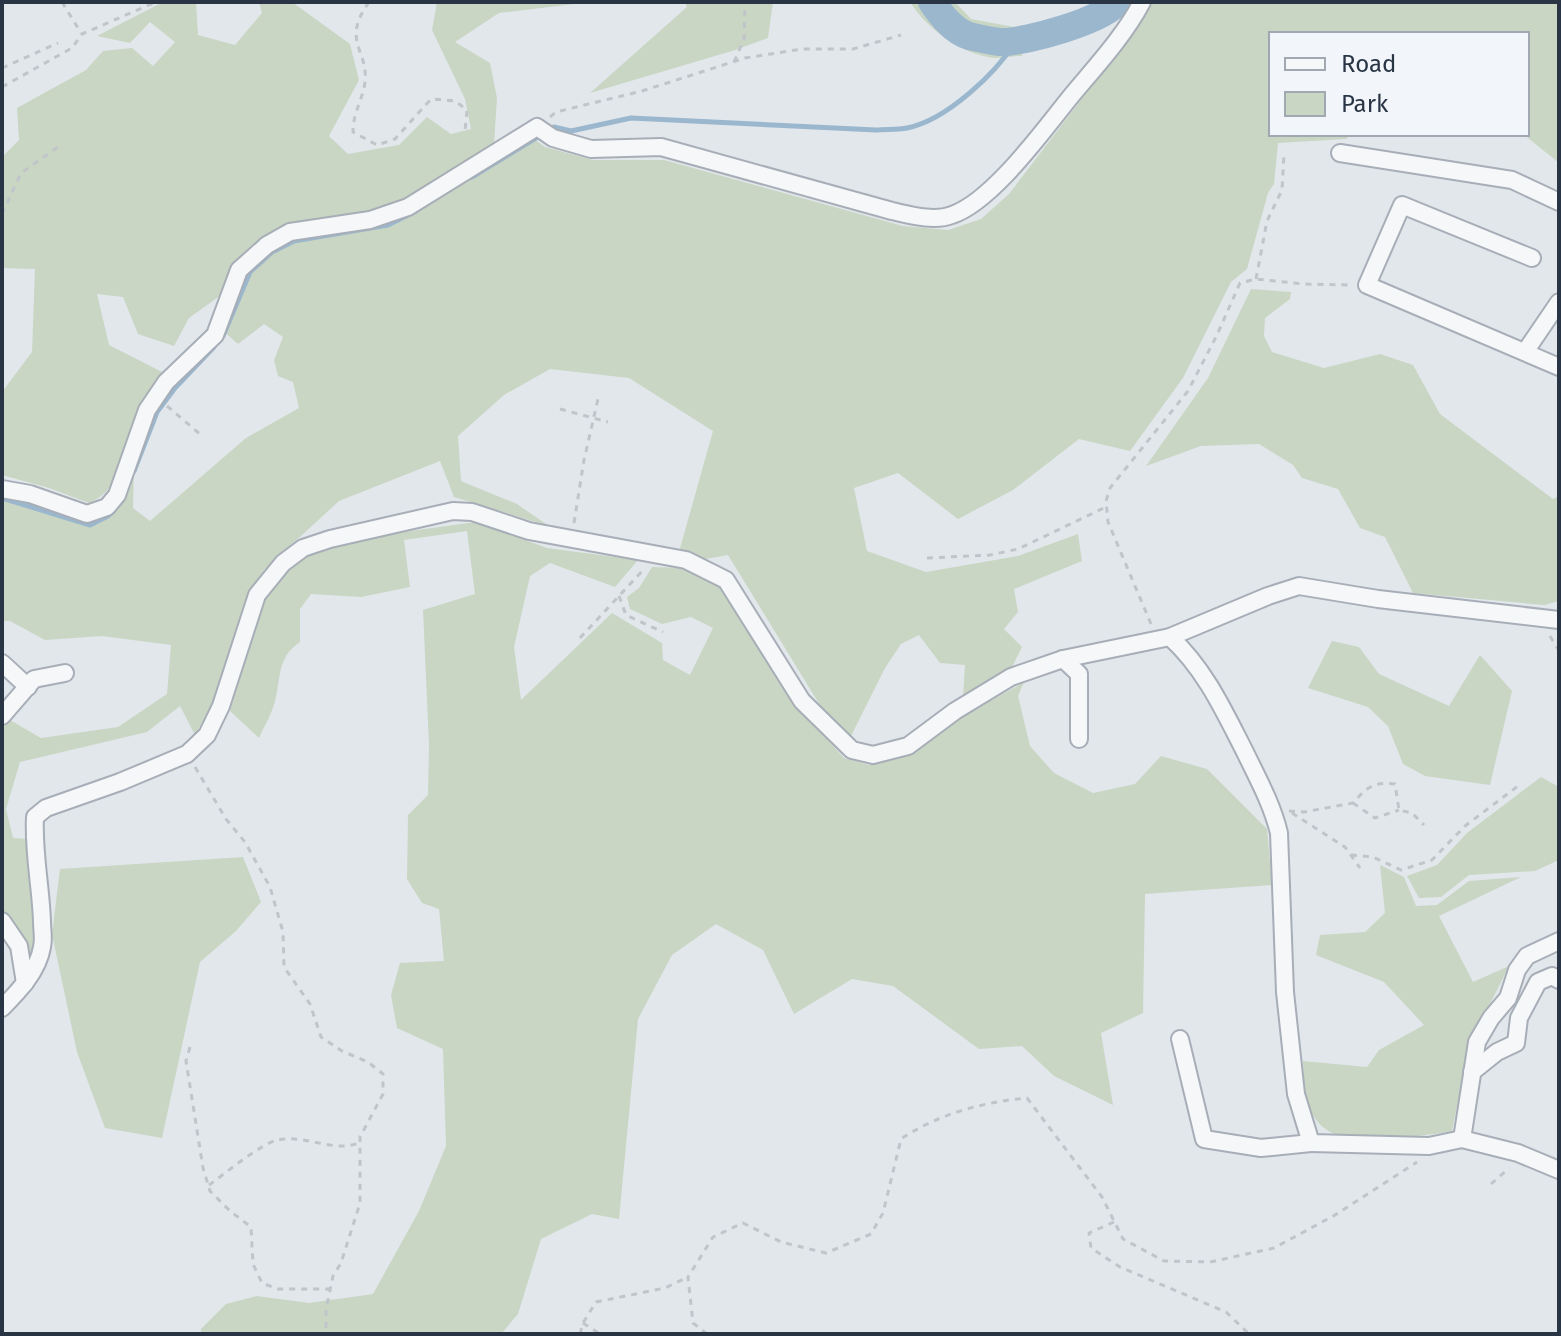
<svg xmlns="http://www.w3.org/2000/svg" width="1561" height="1336" viewBox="0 0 1561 1336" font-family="'Fira Sans',sans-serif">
<rect width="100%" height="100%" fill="#e2e7ec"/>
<g fill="#c9d6c3">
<path d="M163 2H196L198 35 235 45 262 13 259 2H292L350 44 359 80 329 136 348 154 399 145 427 117 451 134 471 129 465 99 432 30 437 2H591L499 13 455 42 490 63 497 98 494 144 412 197 369 213 290 225 266 235 236 262 221 295 189 318 174 346 138 334 123 297 97 294 109 345 166 374C158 383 147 393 142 404 128 437 125 489 89 503L49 488 2 475V392L32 352 35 269 2 268V157L19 140 17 108 86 70 103 51 132 48 153 66 175 42 150 22 130 43 97 36Z"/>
<path d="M685 2H773L768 38 732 51 590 93 687 7Z"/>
<path d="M910 2H955L971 19 1024 29 1022 56C1013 56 1004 58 995 58 962 55 927 29 910 2Z"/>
<path d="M1152 2H1559V163L1523 134H1527V34H1271V134H1352L1346 139 1278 143 1274 184 1268 193 1247 269 1231 282 1183 378 1130 451 1079 439 1013 490 958 519 898 473 854 488 867 551 926 572 1018 556 1078 534 1082 561 1014 589 1018 612 1004 629 1022 647 1010 671 963 697 965 665 940 663 919 635 901 644 885 668 849 740 821 707 728 555 706 559 679 552 713 431 629 378 550 369 504 395 458 436 461 481 517 504 549 526 454 497 440 461 339 501 264 570 243 613 213 703 195 735 180 706 147 732 20 762 6 809 13 838 30 839 38 941 28 971 23 941 2 908V729L10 720 41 738 118 727 167 694 171 645 102 636 45 640 10 621H2V494L107 512 134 461 133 508 150 521 246 438 299 408 293 382 278 376 274 360 283 337 264 324 238 344 221 329 241 273 267 250 293 237 372 223 531 137 545 147 593 160H664L903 226 948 230 981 219 1009 194 1123 45Z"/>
<path d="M1251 289 1291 292 1290 299 1265 318 1264 336 1272 352 1324 368 1380 354 1413 365 1440 414 1553 499 1559 496V601L1544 605 1413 593 1385 537 1360 528 1338 489 1302 478 1293 465 1259 444 1201 446 1146 466 1208 378Z"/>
<path d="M476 522 547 548 638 560 615 587 550 563 530 576 514 647 521 700 612 613 662 643 663 660 690 675 713 628 691 617 662 624 630 609 627 597 639 588 652 567 686 568 722 588 795 703 844 758 869 765 907 753 943 728 1024 682 1018 696 1030 746 1054 773 1093 793 1135 784 1161 756 1207 769 1267 829 1272 885 1145 894 1143 1013 1101 1033 1113 1105 1054 1076 1022 1046 979 1049 893 986 852 979 794 1014 763 950 716 924 672 955 638 1019 619 1219 592 1214 541 1239 518 1314 501 1334H201V1329L226 1304 257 1296 309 1303 373 1294 419 1211 446 1146 443 1049 397 1028 391 995 400 963 444 961 439 909 422 903 407 879 408 815 428 795 429 745 423 610 475 594 467 531 404 540 410 587 361 597 311 594 300 609V642C277 657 281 678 275 701 272 714 264 726 259 738L230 711 262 602 285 570 309 552 381 535Z"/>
<path d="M1332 641 1359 647 1379 674 1449 706 1480 655 1512 691 1490 785 1425 776 1403 764 1388 726 1368 707 1308 688Z"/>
<path d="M1541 777 1559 787V860L1535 871 1469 875 1441 897 1419 898 1407 876 1437 865 1467 833Z"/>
<path d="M243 857 261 902 236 931 200 962 162 1138 105 1128 77 1052 52 934 60 869Z"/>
<path d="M1380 865 1404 877 1416 906 1437 905 1469 881 1521 877 1439 916 1473 982 1509 966 1469 1046 1452 1131C1427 1136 1348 1145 1327 1130 1304 1115 1304 1084 1303 1061L1367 1067 1379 1050 1424 1025 1384 982 1316 955 1320 935 1365 932 1385 913Z"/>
</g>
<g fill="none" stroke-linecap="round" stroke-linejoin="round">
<g stroke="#9bb7ce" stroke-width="5">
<path d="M472 177 554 127 571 131 631 118 876 130C886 129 898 130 907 128 947 120 996 73 1017 40"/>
<path d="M223 336 250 272 272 252 294 241 388 225 416 211"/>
<path d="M134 471 157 412 175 388 214 347"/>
<path d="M2 498 90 525 108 516 113 511"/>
</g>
<path stroke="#9bb7ce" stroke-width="28" d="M932 2C941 15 953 31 969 36 978 38 991 41 1000 42 1024 43 1105 20 1117 2"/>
<g stroke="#a7aeb7" stroke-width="20">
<g id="street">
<path d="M1340 153 1512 180 1559 202"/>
<path d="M1532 258 1402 205 1367 285 1559 367"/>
<path d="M1525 352 1559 302"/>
<path d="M2 489 30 494 87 514 107 507 117 495 147 410 166 382 215 335 239 270 267 245 290 232 370 220 408 207 537 127 553 138 591 149 661 147 892 211C910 215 934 222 952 215 993 201 1045 128 1072 95 1097 65 1124 36 1142 2"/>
<path d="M1170 637C1205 669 1224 711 1245 752 1258 779 1272 804 1279 833L1285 992 1296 1094 1311 1143 1429 1146 1462 1139 1518 1153 1559 1170"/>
<path d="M1063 659 1079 674V739"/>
<path d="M2 663 28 687"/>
<path d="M2 716 34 679 65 673"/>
<path d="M2 921 19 946 25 983"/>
<path d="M2 1008C19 991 38 971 42 947 44 939 42 930 42 922 41 887 33 852 35 817L46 808 120 782 187 754 207 735 221 706 257 595 283 563 303 548 330 539 453 511 472 512 529 531 686 560 726 580 802 701 852 750 873 755 908 746 955 711 1011 677 1063 659 1170 637 1268 596 1299 586 1378 599 1559 620"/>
<path d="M1180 1039 1204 1139 1261 1148 1311 1143"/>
<path d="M1472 1072 1497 1052 1516 1043 1519 1018 1538 982 1552 976 1559 980"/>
<path d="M1462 1139 1477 1042 1491 1018 1508 998 1517 970 1527 956 1559 941"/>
</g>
</g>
<g stroke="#c1c5ca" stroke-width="3" stroke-dasharray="6 6" stroke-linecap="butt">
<path d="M62 2 81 33"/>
<path d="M369 2C339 44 372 50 364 88 360 104 353 115 353 132L377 145 395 139 431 99 455 101 467 110 465 131"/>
<path d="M734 62 744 39 745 2"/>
<path d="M2 68 58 43"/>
<path d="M2 87 72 48 82 34 156 2"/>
<path d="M550 117 556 112 642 91 745 58 802 49H853L901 35"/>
<path d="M2 214 21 173 58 147"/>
<path d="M1256 279 1267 221 1282 190 1284 153"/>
<path d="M167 406 201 435"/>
<path d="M560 409 608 422"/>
<path d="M574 523 584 460 598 399"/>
<path d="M927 558 990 555 1018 549 1106 507"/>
<path d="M619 596 626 615 663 632"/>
<path d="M1151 624 1108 522 1106 501 1110 488 1188 391 1217 335 1240 283 1256 279 1303 284 1350 285"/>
<path d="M1550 636 1559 651"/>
<path d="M580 638 645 568"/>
<path d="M195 767 226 819 245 842 270 887 283 932 284 967 310 1004 321 1037 342 1051 368 1062 383 1074V1094L360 1137V1203L341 1263 333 1276 326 1310V1334"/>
<path d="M1353 803 1375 818 1399 810"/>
<path d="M1289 811 1304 812 1353 803C1366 788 1374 781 1395 784L1399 810 1412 813 1424 825"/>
<path d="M1292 813 1345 847 1360 868"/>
<path d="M1351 855 1373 857 1401 870 1432 860 1465 826 1518 786"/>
<path d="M190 1047 186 1061 203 1168 210 1191 230 1211 251 1227 253 1264 262 1283 278 1289H330"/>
<path d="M1491 1184 1509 1168"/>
<path d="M209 1185C223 1175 263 1142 278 1140 306 1134 332 1153 359 1143"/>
<path d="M1114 1222 1089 1233 1091 1248 1120 1267 1226 1312 1249 1334"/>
<path d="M583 1323 600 1334"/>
<path d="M580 1334 583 1323 596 1302 665 1288 688 1277"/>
<path d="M707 1334 693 1323 688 1277 713 1237 743 1223 781 1242 826 1253 871 1234 883 1213 901 1139C938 1114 983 1102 1027 1098L1102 1197 1123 1239 1164 1261 1210 1262 1274 1248 1335 1215 1417 1162"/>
</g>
<use href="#street" stroke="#f6f7f9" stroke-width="16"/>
</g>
<rect width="1561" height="1336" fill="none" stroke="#293545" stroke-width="8"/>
<rect x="1269" y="32" width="260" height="104" fill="#f2f5f9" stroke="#a2a8b1" stroke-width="2"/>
<rect x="1285" y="58" width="40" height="12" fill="#f6f7f9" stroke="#a2a8b1" stroke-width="2"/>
<text x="1341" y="72" font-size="24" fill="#293545">Road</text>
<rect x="1285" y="92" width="40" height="24" fill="#c9d6c3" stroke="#a2a8b1" stroke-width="2"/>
<text x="1341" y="112" font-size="24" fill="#293545">Park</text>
</svg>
